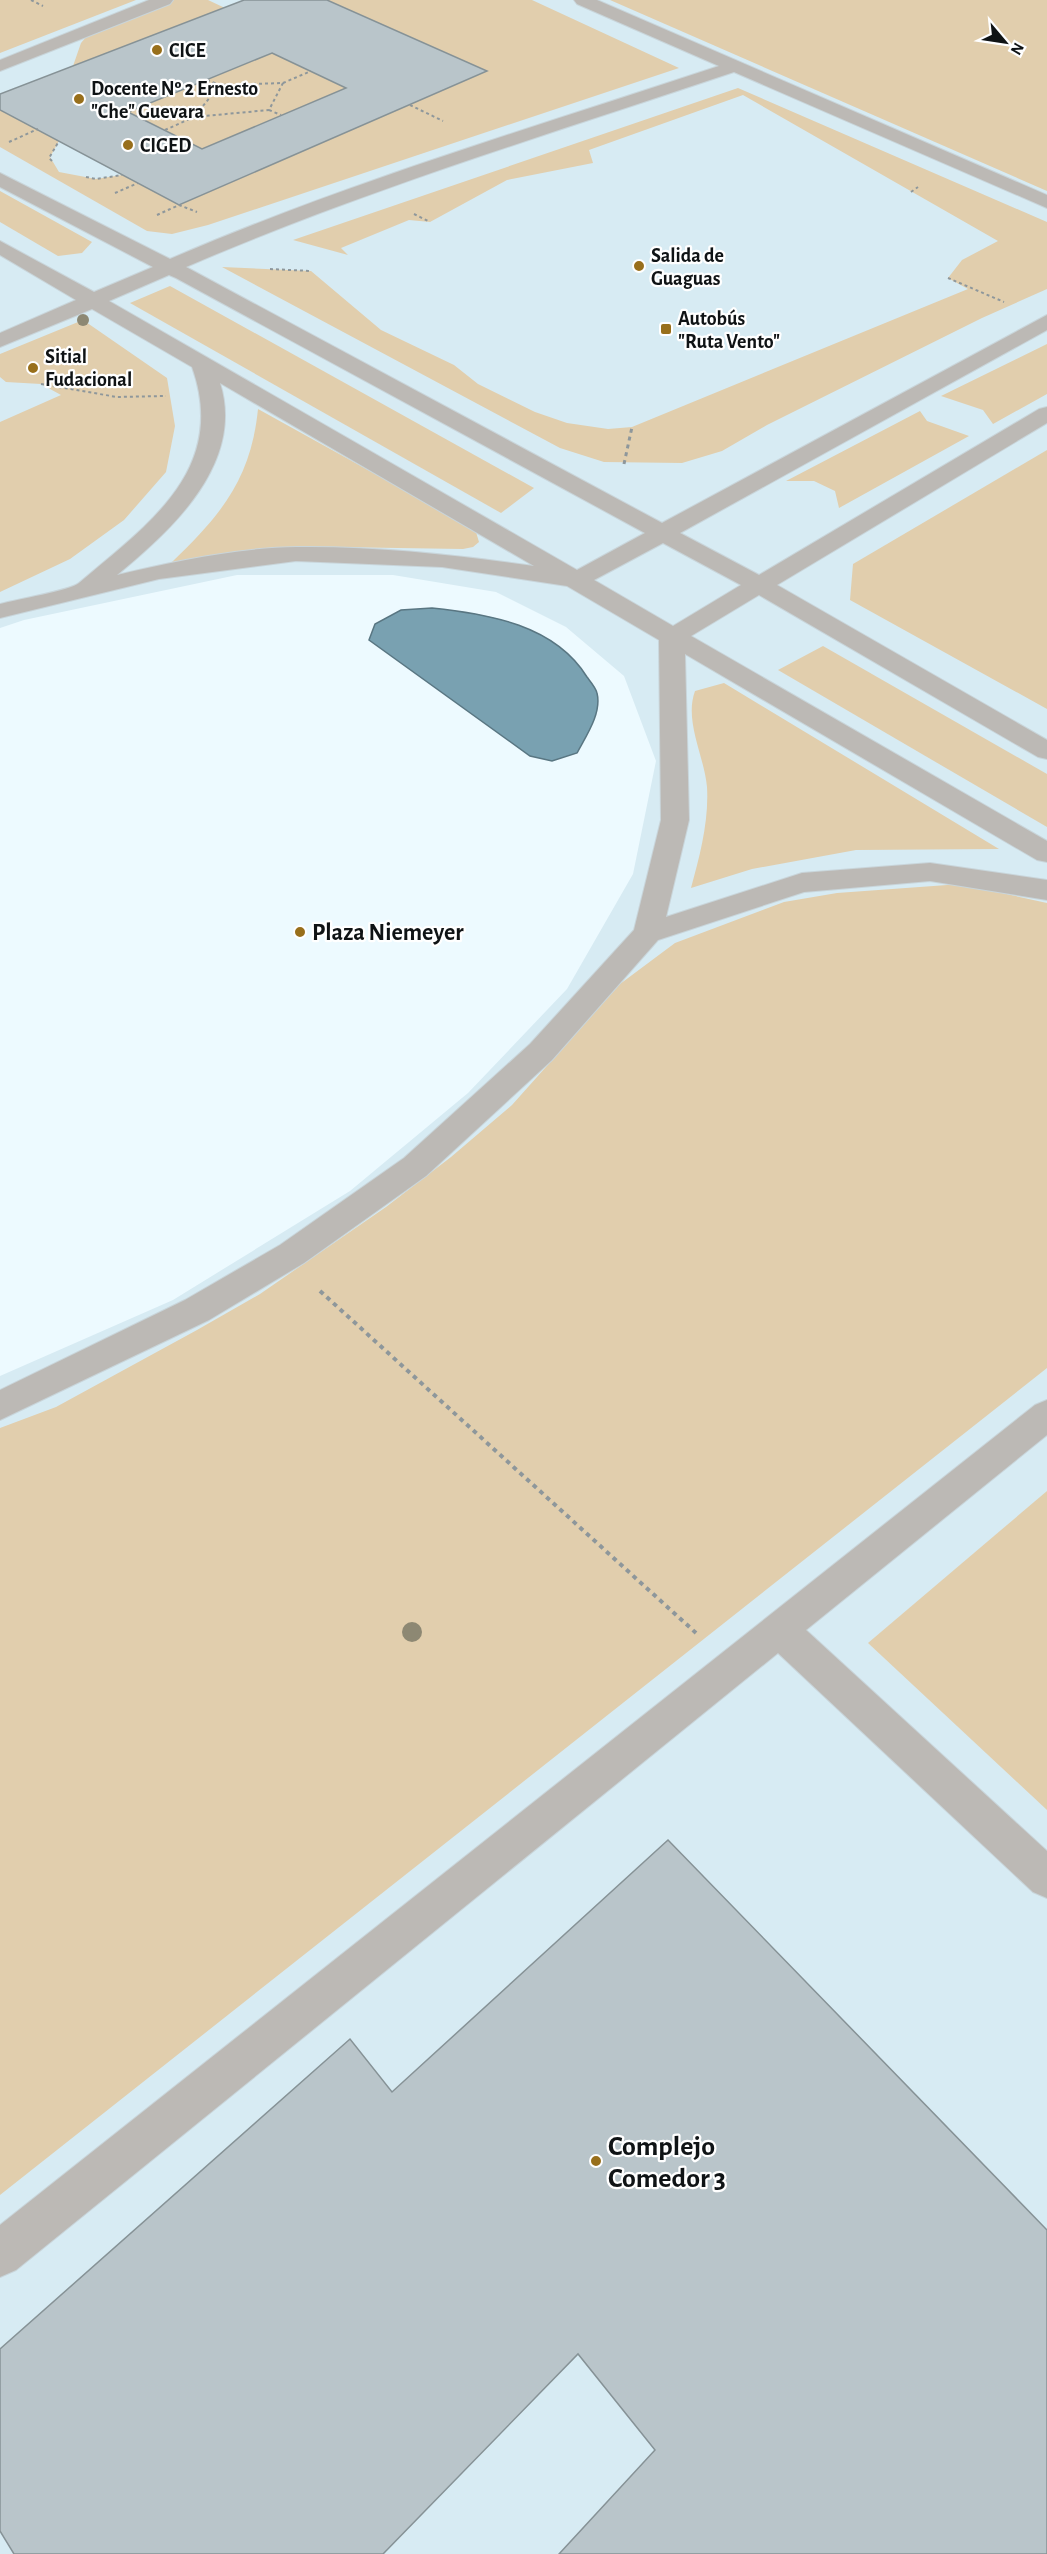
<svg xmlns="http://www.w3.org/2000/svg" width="1047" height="2554" viewBox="0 0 1047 2554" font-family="'Alegreya Sans',sans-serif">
<rect width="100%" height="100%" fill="#edfaff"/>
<path fill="#d7ebf3" d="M0 0H1047V2554H0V1376L173 1300 350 1191 468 1093 567 989 633 874 656 761 624 676 566 627 496 592 393 575H237L24 620 0 628Z"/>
<g fill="#e1cead">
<path d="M0 0H136L0 53Z"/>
<path d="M164 0H208L225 8 73 66 81 43 93 29Z"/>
<path d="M327 0H532L679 68 208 225 172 234 147 231 0 147V110L59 141 50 157 59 172 96 179 122 175 179 205 487 71Z"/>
<path d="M610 0H1047V191Z"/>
<path d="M272 53 346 88 202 149 128 112Z"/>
<path d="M738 88 1047 222V289L982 318 767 425 722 451 682 463 604 462 560 448 222 267 311 271 381 330 454 365 478 384 535 412 567 423 608 429 632 427 968 289 948 278 962 260 998 241 743 95 589 150 593 163 507 180 430 222 409 220 341 248 348 255 293 240Z"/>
<path d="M0 191 92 242 82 253 58 256 0 222Z"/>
<path d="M170 286 534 488 501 513 130 303Z"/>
<path d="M83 320 167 378 175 426 166 472 124 520 70 559 0 592V422L61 395 41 384 6 382 0 377V354Z"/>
<path d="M1047 344V394L993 424 983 410 941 396Z"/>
<path d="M258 409 462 522 476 532 479 542 473 547 463 549 333 547 238 553 172 562C221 515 251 479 258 409Z"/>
<path d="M920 411 927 421 969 436 839 508 835 491 814 481H786Z"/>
<path d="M1047 450V709L850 600 853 564Z"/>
<path d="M823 646 1047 774V827L778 670Z"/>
<path d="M724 683 999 849 856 850 752 869 691 888C700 855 709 821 707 787 704 755 684 721 695 691Z"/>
<path d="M961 884 1047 903V1368L0 2195V1428L56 1407 197 1330 260 1294 386 1207 451 1157 512 1105 620 984 675 943 784 902 837 893Z"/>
<path d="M1047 1491V1810L868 1643Z"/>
</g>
<path fill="#79a1b1" stroke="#597682" stroke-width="1.5" d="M432 608C489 614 555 625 587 677 590 681 596 688 597 693 602 713 586 736 577 753L552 761 530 756 369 640 375 624 401 610Z"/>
<g fill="#b9c5ca" stroke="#869296" stroke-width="1.5" fill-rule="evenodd">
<path d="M244 0H327L487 71 179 205 0 110V94ZM272 53 346 88 202 149 128 112Z"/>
<path d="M668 1840 1047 2230V2554H559L655 2450 578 2354 383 2554H14L0 2531V2349L350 2039 392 2092Z"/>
</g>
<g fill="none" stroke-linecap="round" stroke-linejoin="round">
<g stroke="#c9d5da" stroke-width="2">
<g id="minor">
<path d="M149 0H173L170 4 0 71V60Z"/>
<path d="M574 0H597L1047 195V208L734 72C550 134 364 190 186 267L662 523 1047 315V330L680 533 759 575 1039 409 1047 407V423L777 585 1047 740V759L1038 757 759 595 691 636 1047 841V862L1037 860 685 654 689 820 666 917 802 873 930 863 1047 880V900L930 881 804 892 658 940 552 1060 426 1176 304 1263 209 1320 0 1420V1390L185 1300 280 1245 404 1158 530 1044 634 930 661 820 659 640 567 586 442 567 296 561 159 579 0 618V604C14 600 72 590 79 583 147 525 229 470 192 367L92 309 0 347V333L76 300 0 255V241L94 292 153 267 0 187V173L170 259C348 182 535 127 719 66L577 4ZM169 275 176 278 645 533 577 570 109 301ZM220 383 534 566C455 555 377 546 297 547 237 548 175 561 117 575 172 530 245 463 220 383ZM663 543 741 585 673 626 594 580Z"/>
<path d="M1047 1400V1435L806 1630 1047 1851V1898L1033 1892 778 1653 16 2270 0 2277V2225L1035 1405Z"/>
</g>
</g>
<g stroke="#8e979b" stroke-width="2" stroke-dasharray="3 3" stroke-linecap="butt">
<path d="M31 0 43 6"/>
<path d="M207 80 220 85"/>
<path d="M283 83 269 110 194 117 220 85Z"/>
<path d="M283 83 311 71"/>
<path d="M410 105 443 121"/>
<path d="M269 110 281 115"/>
<path d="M165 130 194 117"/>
<path d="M9 142 38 129"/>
<path d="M52 161 49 158 59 141"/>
<path d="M86 177 96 179 122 175"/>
<path d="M911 192 918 187"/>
<path d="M115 193 138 183"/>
<path d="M414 214 430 222"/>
<path d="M157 215 179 205 197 212"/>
<path d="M270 269 311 271"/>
<path d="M948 278 1004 302"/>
<path d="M41 384 117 397 166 396"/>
</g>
<path stroke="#8e979b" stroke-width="3" stroke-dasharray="4 4" stroke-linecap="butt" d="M624 464 632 427"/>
<path stroke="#8e979b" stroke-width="4" stroke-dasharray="4.5 4.5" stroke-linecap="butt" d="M320 1291 696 1633"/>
<use href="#minor" fill="#bcb9b5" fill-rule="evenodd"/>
</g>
<g fill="#8d8873">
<circle cx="83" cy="320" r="6"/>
<circle cx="412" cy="1632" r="10"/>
</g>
<g fill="#986f1b" stroke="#fff" stroke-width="2">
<circle cx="157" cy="50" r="6"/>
<circle cx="79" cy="99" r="6"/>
<circle cx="128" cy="145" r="6"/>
<circle cx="639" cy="266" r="6"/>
<rect x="660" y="323" width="12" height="12" rx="3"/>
<circle cx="33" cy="368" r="6"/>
<circle cx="300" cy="932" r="6"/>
<circle cx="596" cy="2161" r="6"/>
</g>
<g text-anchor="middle" stroke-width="4.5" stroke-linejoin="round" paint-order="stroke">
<g font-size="20" font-weight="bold" fill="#0f1315" stroke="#fff" text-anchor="start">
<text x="169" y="57">CICE</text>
<text x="91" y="95">Docente Nº 2 Ernesto<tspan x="91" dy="23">"Che" Guevara</tspan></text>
<text x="140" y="152">CIGED</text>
<text x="651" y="262">Salida de<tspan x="651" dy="23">Guaguas</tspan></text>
<text x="678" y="325">Autobús<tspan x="678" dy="23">"Ruta Vento"</tspan></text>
<text x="45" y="363">Sitial<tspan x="45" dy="23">Fudacional</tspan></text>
</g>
<g font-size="24" font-weight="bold" fill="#0f1315" stroke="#fff" text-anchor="start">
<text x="312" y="940">Plaza Niemeyer</text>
</g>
<g font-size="28" font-weight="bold" fill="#0f1315" stroke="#fff" text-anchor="start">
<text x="608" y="2155">Complejo<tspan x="608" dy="32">Comedor 3</tspan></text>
</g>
</g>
<g transform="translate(1005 42) rotate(119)" stroke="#ffffff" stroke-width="4.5" paint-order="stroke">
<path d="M0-4.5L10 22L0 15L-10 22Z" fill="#0f1315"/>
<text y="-9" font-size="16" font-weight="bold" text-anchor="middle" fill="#0f1315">N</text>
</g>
</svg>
